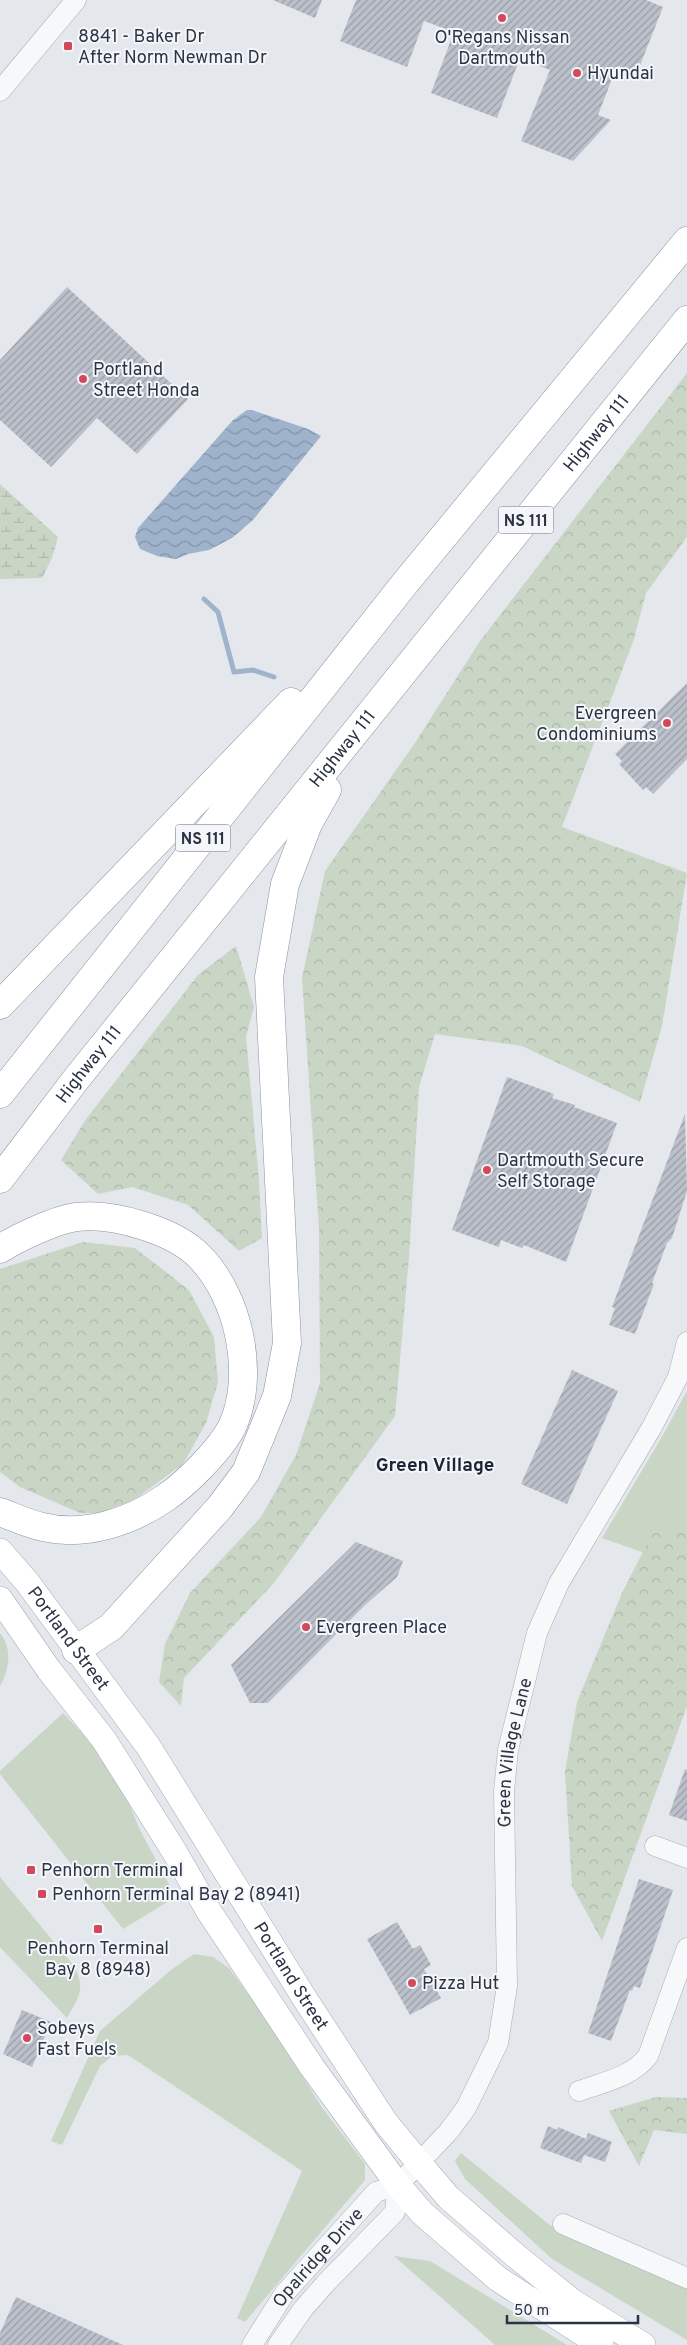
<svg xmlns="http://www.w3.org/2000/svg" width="687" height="2345" viewBox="0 0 687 2345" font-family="Overpass,sans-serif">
<defs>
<pattern id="forest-crowns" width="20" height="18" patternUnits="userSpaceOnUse" patternTransform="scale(1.25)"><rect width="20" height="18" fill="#c9d6c5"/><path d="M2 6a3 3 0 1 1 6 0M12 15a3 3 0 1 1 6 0" fill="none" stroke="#adb8ab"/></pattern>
<pattern id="wetland-marsh" width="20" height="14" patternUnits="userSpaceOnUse" patternTransform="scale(1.25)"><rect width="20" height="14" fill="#c9d6c5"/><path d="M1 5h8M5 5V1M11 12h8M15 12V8" fill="none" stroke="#adb8ab"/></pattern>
<pattern id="water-waves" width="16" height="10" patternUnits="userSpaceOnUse" patternTransform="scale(1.25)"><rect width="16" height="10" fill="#9fb4cc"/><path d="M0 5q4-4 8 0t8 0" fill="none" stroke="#8293a7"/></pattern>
<pattern id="building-hatch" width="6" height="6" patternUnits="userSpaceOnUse" patternTransform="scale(1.25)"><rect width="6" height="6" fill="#bbc0ca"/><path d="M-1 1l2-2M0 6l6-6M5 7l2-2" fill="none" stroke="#989da6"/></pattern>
</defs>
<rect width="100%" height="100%" fill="#e4e7ec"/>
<g fill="#c9d6c5">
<path d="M687 1391V1568L602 1538 663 1435Z"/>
<path d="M0 1633C13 1648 9 1671 0 1686Z"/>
<path d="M63 1713 86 1737 122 1787 140 1830 173 1892 169 1901 123 1929 0 1774V1771Z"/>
<path d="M0 1877 74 1966C86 1990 79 1996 67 2018L0 1947Z"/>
<path d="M194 1954 213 1957 229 1968 271 2026 321 2106 365 2164V2180L245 2322 237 2318 302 2171 128 2055 112 2056 100 2066 62 2145 51 2141 100 2031 171 1970Z"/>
<path d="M461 2153 551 2226 687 2289V2340L552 2259 465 2179 455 2161Z"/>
<path d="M394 2256 430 2261 567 2345H495Z"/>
</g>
<g fill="url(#forest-crowns)">
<path d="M687 373V537L646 593 633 642 562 827 687 873 662 1026 640 1102 522 1046 435 1034 419 1087 409 1257 395 1416 274 1583 184 1678 181 1706 159 1682 165 1644 190 1593 261 1517 296 1455 320 1383 319 1229 302 978 325 871 415 743 480 641Z"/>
<path d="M236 946 254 1007 246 1036 259 1181 262 1238 239 1251 188 1205 132 1187 98 1194 61 1160 86 1119 198 975Z"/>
<path d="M83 1242 135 1248 189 1290 214 1337 218 1382 206 1423 183 1464 135 1499 101 1513H80L20 1487 0 1472V1269Z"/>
<path d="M676 1526 687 1528V1706L602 1941 572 1886 565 1772 577 1702 622 1593 652 1534Z"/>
<path d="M656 2097 687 2098V2134L654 2130 639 2166 609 2111Z"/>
</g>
<path fill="url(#wetland-marsh)" d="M0 484 58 537 52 558 42 578 0 579Z"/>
<path fill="url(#water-waves)" d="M247 410H252L308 429 321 436 253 520 232 538 209 550 188 554 176 559 157 556 140 549 135 537 138 528 233 420Z"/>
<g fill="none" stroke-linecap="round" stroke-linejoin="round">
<path stroke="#9fb4cc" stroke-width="5" d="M204 599 218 612 234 672 253 670 274 677"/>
</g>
<g fill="url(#building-hatch)">
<path d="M273 0H322L315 18Z"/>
<path d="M356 0H646L663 7 637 73 617 66 598 115 611 120 573 161 521 141 550 70 520 58 497 118 431 93 454 32 424 21 407 67 340 41Z"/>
<path d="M67 287 188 399 137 454 97 418 51 467 0 420V360Z"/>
<path d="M687 683V759L653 794 646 787 643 790 619 764 622 761 615 754Z"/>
<path d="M507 1077 554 1094 552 1098 575 1105 574 1107 617 1123 566 1262 524 1245 522 1248 501 1240 499 1247 452 1230Z"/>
<path d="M685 1114 687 1191 672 1238 667 1243 652 1283 654 1284 635 1334 609 1325 615 1308 612 1307Z"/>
<path d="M572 1370 618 1391 567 1504 521 1484Z"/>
<path d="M356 1542 403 1561 397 1577 365 1605 268 1703H250L231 1665Z"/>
<path d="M685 1769 687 1770V1821L669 1815Z"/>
<path d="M639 1879 673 1890 640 1988 634 1986 632 1991 630 1990 611 2041 588 2033Z"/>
<path d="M397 1922 413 1949 420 1945 431 1965 424 1969 441 1998 410 2015 367 1939Z"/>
<path d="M22 2010 51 2022 32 2067 3 2054Z"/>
<path d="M548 2126 557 2130 558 2127 586 2139 588 2133 612 2142 605 2162 584 2155 581 2163 540 2148Z"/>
<path d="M16 2297 123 2345H0V2333Z"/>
</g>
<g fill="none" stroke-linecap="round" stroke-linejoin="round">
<g stroke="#a9aeb7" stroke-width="21">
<g id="minor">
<path d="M0 91 76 0"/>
<path d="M655 1846 687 1858"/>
<path d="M579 2091C604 2082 632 2077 648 2056L687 1948"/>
<path d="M563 2224 687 2278"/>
<path id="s1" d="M252 2345 284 2294 376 2192 398 2185 449 2131 466 2108 498 2043 507 1986 504 1791 508 1750 537 1633 559 1583 652 1427 678 1377 687 1342"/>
<path d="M278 2345 303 2309 325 2284 395 2212 398 2185"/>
</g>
</g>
<g stroke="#a3abb8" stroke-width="26">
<g id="major">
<path id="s2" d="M0 1551 27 1582 148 1746 305 1999 386 2123 419 2163 448 2197 516 2256 573 2302 643 2345"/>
<path d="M0 1599 49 1670 104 1740 174 1851 208 1910 312 2067 398 2185 422 2213 498 2279 601 2345"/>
</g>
</g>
<g stroke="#8b94a3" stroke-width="29">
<g id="highway">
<path d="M0 1005 291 702"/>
<path d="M0 1094 406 582 687 241"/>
<path id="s3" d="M0 1179 77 1078 687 320"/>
<path d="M0 1249C17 1238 57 1219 77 1217 113 1213 174 1230 200 1257 239 1297 256 1375 232 1427 220 1450 186 1484 165 1498 130 1522 85 1537 43 1527 28 1524 14 1517 0 1512"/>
<path d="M76 1650 111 1627 220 1507 246 1472 277 1396 287 1343 269 977 285 884 308 824 327 790"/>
</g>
</g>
<use href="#minor" stroke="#f7f8fa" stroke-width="20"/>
<use href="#major" stroke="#fff" stroke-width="25"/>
<use href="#highway" stroke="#fff" stroke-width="28"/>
</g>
<g fill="#d1495b" stroke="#f4f6f9" stroke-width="2">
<circle cx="502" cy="18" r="5"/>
<rect x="63" y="41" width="10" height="10" rx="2.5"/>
<circle cx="577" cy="73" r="5"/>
<circle cx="83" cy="379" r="5"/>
<circle cx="667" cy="723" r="5"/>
<circle cx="487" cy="1170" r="5"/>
<circle cx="306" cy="1627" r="5"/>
<rect x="26" y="1865" width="10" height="10" rx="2.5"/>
<rect x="37" y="1889" width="10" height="10" rx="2.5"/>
<rect x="93" y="1924" width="10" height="10" rx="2.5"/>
<circle cx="412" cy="1983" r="5"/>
<circle cx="27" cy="2038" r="5"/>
</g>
<g text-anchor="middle" stroke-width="4" stroke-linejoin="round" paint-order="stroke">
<g fill="#f4f6f9" stroke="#676e7b" stroke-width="1">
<rect x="498.5" y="506.5" width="55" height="27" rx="4"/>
<rect x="175.5" y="824.5" width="55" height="27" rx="4"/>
</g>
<g font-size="16" font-weight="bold" fill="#2b3445">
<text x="526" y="526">NS 111</text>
<text x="203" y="844">NS 111</text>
</g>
<g font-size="18" fill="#2b3445" stroke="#f4f6f9" text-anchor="start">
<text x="78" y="42">8841 - Baker Dr<tspan x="78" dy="21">After Norm Newman Dr</tspan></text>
<text x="502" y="43" text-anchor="middle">O'Regans Nissan<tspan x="502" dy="21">Dartmouth</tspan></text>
<text x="587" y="79">Hyundai</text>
<text x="93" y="375">Portland<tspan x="93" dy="21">Street Honda</tspan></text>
<text x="657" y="719" text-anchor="end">Evergreen<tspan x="657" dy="21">Condominiums</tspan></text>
<text x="497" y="1166">Dartmouth Secure<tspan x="497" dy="21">Self Storage</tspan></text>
<text x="316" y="1633">Evergreen Place</text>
<text x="41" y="1876">Penhorn Terminal</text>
<text x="52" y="1900">Penhorn Terminal Bay 2 (8941)</text>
<text x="98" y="1954" text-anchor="middle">Penhorn Terminal<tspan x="98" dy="21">Bay 8 (8948)</tspan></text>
<text x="422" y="1989">Pizza Hut</text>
<text x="37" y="2034">Sobeys<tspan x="37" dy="21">Fast Fuels</tspan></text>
</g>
<g font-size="18" fill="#2b3445" stroke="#f4f6f9">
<text dy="6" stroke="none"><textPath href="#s3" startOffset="955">Highway 111</textPath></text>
<text dy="6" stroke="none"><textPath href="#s3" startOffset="550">Highway 111</textPath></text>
<text dy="6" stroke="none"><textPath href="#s3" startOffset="145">Highway 111</textPath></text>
<text dy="6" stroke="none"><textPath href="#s2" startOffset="111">Portland Street</textPath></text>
<text dy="6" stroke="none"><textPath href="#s1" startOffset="688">Green Village Lane</textPath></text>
<text dy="6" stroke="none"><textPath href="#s2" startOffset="516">Portland Street</textPath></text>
<text dy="6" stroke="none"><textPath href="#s1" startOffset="110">Opalridge Drive</textPath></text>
</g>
<g font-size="19" font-weight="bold" fill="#1d2536" stroke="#f4f6f9">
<text x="435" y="1471">Green Village</text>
</g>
</g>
<path d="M507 2315v8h131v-8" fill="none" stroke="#2b3445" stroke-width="2.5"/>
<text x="514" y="2315" font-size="15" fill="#2b3445" stroke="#f4f6f9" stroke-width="4" paint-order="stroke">50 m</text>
</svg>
